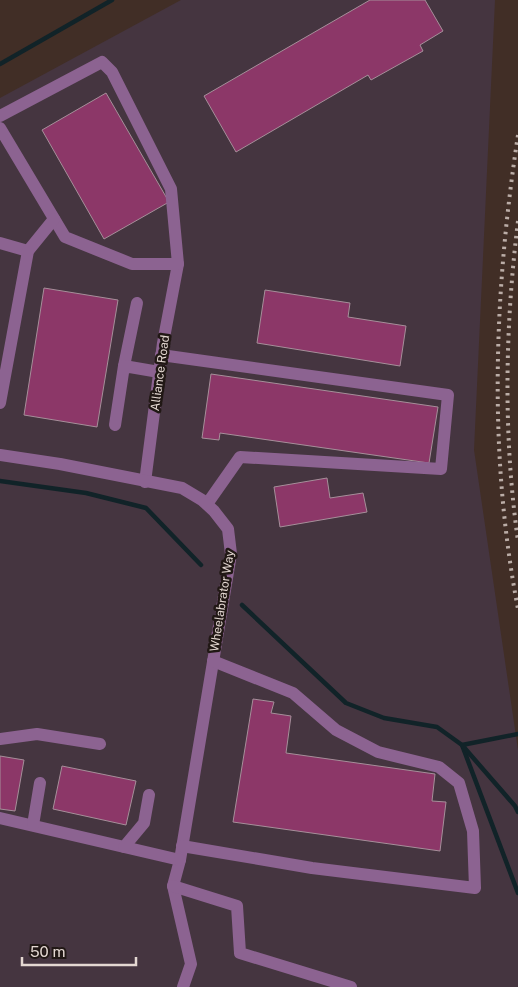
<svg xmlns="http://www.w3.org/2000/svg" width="518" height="987" viewBox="0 0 518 987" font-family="'Public Sans',sans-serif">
<rect width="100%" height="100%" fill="#412e26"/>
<path fill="#453540" d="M181 0H495L474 450 518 750V987H0V98Z"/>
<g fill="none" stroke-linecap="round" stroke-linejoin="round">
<g stroke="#112328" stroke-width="4.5">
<path d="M0 64 112 0"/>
<path d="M0 481 86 493 146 508 201 565"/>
<path d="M242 605 346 703 384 718 437 727 462 745 518 893"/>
<path d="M518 734 462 745 515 806 518 812"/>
</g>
</g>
<g fill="#8c3768" stroke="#a68f9a">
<path d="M370 0H425L443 31 420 45 423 51 371 80 368 75 236 152 204 96Z"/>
<path d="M106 93 169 202 104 239 42 130Z"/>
<path d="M44 288 118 300 97 427 24 415Z"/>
<path d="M265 290 350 303 348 317 406 326 400 366 257 343Z"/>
<path d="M211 374 438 407 429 463 220 433 219 440 202 438Z"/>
<path d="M327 478 330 498 363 493 367 512 280 527 274 487Z"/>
<path d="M253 699 274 702 271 713 291 716 286 753 435 774 432 801 446 802 440 851 233 822Z"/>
<path d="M0 756 24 760 15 811 0 809Z"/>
<path d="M62 766 136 781 126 825 53 809Z"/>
</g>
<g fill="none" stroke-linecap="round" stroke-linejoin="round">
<g stroke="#8c6391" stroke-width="12">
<path d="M0 116 102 62 112 72 171 189 178 264 163 343 145 482"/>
<path d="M0 128 65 237 132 264H178"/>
<path d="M0 243 28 251"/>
<path d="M161 355 448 395 441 469 240 457 207 504"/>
<path d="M124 366 137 303"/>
<path d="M0 403 28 251 54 219"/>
<path d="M115 425 124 366 159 372"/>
<path d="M0 455 60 464 182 488 202 500 214 511 228 529 231 554 180 860 173 886 191 964 183 987"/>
<path d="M0 739 37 734 100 744"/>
<path d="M0 818 180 860"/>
<path d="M33 825 40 783"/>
<path d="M182 846 312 868 475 888 473 831 459 783 439 767 378 752 336 730 293 693 213 661"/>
<path d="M124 847 144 823 149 795"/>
<path d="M173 886 237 906 240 953 351 987"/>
</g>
<g stroke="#bbada7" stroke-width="4" stroke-dasharray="2.5 5" stroke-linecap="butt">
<path d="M518 135C494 292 488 453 518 609"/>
<path d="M518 221C505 327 503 435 518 541"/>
</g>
</g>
<g text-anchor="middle" stroke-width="5" stroke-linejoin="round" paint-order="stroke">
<g font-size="12" fill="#e4d8d2" stroke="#211815">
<text transform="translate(160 373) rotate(-82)" y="4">Alliance Road</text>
<text transform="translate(222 601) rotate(-81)" y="4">Wheelabrator Way</text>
</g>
</g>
<path d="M22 957v8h114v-8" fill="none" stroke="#e4d8d2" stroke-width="2.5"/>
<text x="30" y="957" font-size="15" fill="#e4d8d2" stroke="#211815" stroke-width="4" paint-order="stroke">50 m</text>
</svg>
